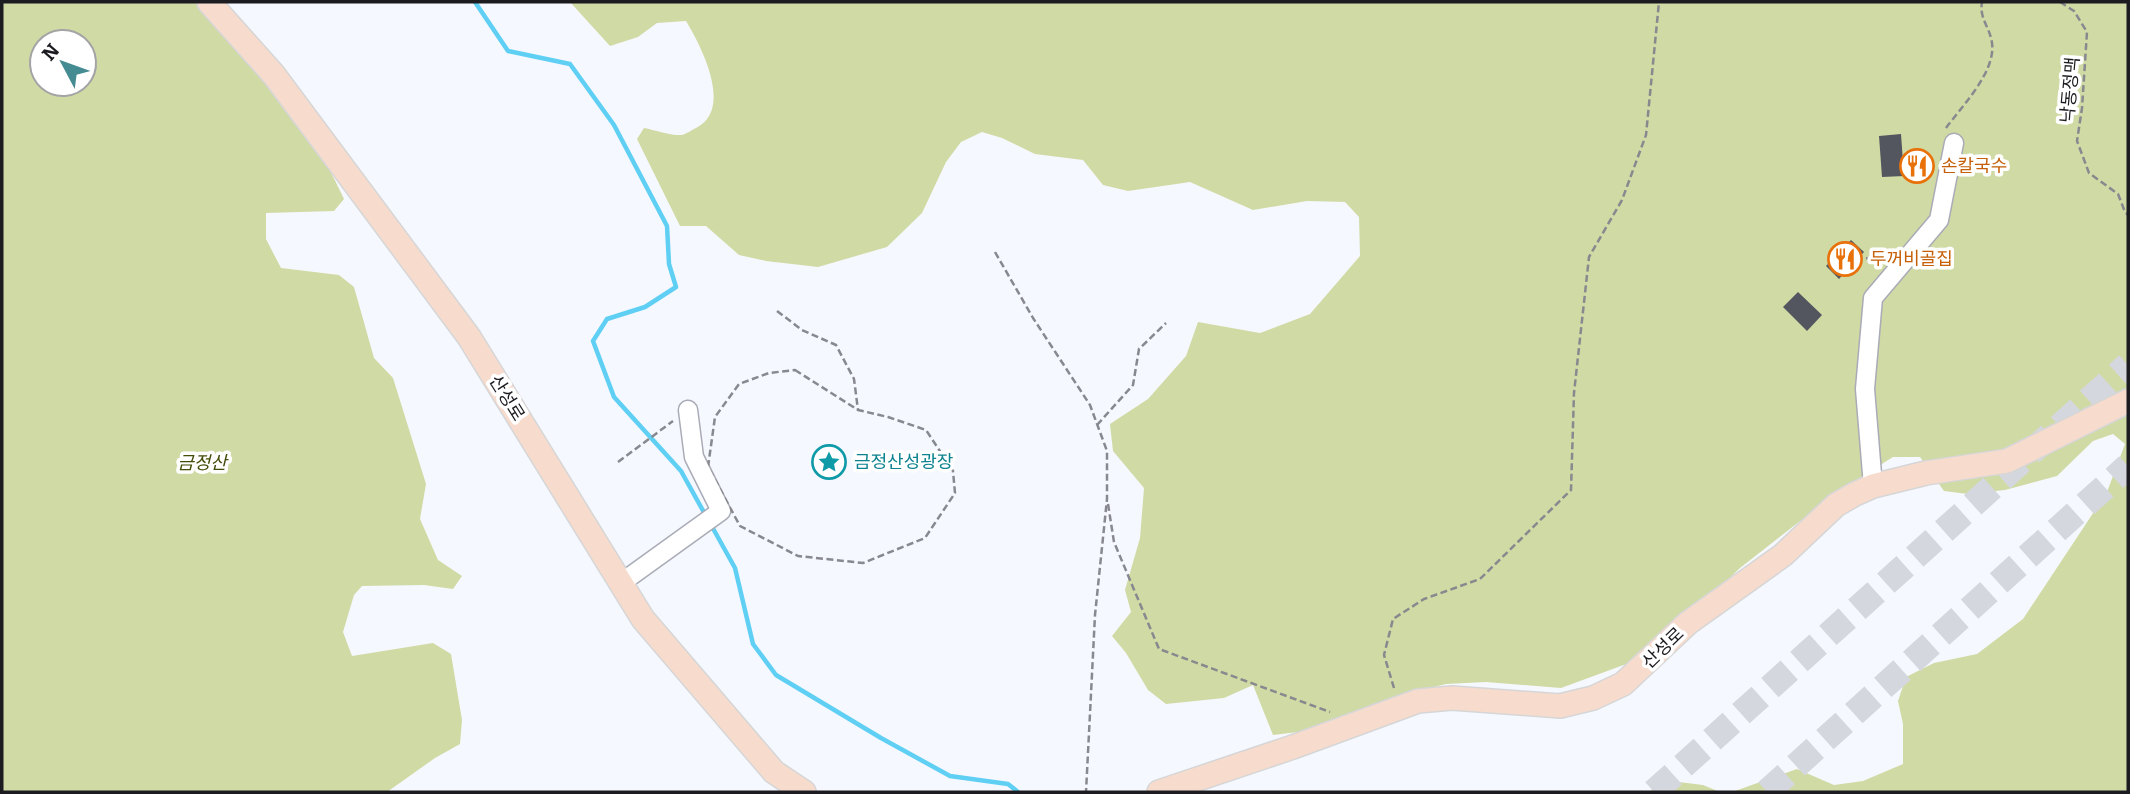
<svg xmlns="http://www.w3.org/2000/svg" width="2130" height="794" viewBox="0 0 2130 794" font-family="Bitter,'Noto Sans KR',serif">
<rect width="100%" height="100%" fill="#f6f8ff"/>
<g fill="#d0daa4" fill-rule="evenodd">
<path d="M2 2H199C254 63 310 123 344 199L334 211 266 213V239L281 268 339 275 354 287 374 358 393 378 426 484 420 519 438 560 462 576 453 589 424 585 362 586 354 595 343 632 352 656 433 643 451 654 462 720 460 744 435 758 387 792H2ZM42 42H84V84H42Z"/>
<path d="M570 2H2128V396L2001 460 1930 471 1920 457H1893L1836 493 1740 568 1683 623 1640 659 1561 688 1486 682 1446 684 1396 696 1298 732 1273 735 1253 685 1224 698 1166 704 1148 690 1126 653 1112 636 1131 612 1125 590 1140 538 1144 488 1113 451 1110 424 1148 399 1186 356 1198 322 1260 333 1310 314 1360 256 1359 217 1345 202 1307 201 1253 210 1190 182 1128 191 1103 185 1083 160 1035 154 1002 138 982 132 961 142 946 162 922 213 887 247 818 267 766 261 739 255 706 226H680L637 139 644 128C655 130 671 136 682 135 686 134 692 130 696 128 734 109 701 46 686 21L657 23 638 37 610 46Z"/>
<path d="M2128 405V792H1732L1797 769 1834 785 1863 781 1903 764V724L1898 701 1906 677 1934 663 1977 654 2023 619 2107 492 2125 444 2113 434 2093 441 2057 476 2005 490 1968 494 1944 491 1934 477Z"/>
<path d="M1671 781 1703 785 1720 792H1648Z"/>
</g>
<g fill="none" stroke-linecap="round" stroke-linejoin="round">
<g stroke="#60cff4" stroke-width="4.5">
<path d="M475 2 508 51 570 64 614 125 667 226 669 264 676 287 645 307 607 319 593 341 614 397 681 471 706 516"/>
<path d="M710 523 735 568 753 644 776 675 881 738 950 776 1008 784 1018 792"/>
</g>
</g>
<g fill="#53555f">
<path d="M1901 134 1904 176 1882 177 1879 136Z"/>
<path d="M1925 157 1927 171 1909 175 1906 160Z"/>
<path d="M1851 240 1864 252 1839 279 1826 266Z"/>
<path d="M1798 292 1822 315 1807 331 1783 307Z"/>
</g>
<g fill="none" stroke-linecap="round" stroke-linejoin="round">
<g stroke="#d5d7de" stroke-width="26" stroke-dasharray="26 13" stroke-linecap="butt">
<path d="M1654 792 2128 365"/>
<path d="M1767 792 2128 466"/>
</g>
<g stroke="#a9abb6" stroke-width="21">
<g id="minor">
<path d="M1873 486 1865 389 1873 298 1939 220 1954 143"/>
<path d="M621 583 721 511 694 457 688 410"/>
</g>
</g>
<g stroke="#d6d6d7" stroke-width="26">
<g id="major">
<path d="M209 2 274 75 469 337 643 619 774 772 804 792"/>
<path d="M1159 792 1293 747 1418 701 1452 698 1560 706 1593 698 1623 684 1688 623 1783 555 1836 505 1855 494 1873 486 1926 473 2007 461 2128 401"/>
</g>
</g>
<g stroke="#88898f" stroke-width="2.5" stroke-dasharray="7 3.5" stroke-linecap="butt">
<path d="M2060 2 2074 11 2087 32 2082 108 2077 141 2089 173 2118 194 2125 212 2128 215"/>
<path d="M1946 128C1962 106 1996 72 1992 43 1990 27 1979 19 1982 2"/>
<path d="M995 252 1033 318 1090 405 1107 451V499L1095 615 1086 792"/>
<path d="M1866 258 1880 262"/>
<path d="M777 311 802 330 836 345 854 379 858 410"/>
<path d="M795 370 858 410 888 417 926 430 953 471 955 493 925 538 863 563 798 556 740 526 708 467 715 417 739 384 769 373Z"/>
<path d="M1097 425 1133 385 1139 349 1166 323"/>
<path d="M618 462 673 421"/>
<path d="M1108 504 1114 542 1159 649 1330 712"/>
<path d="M1394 688 1384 655 1393 619 1424 599 1480 579 1571 490 1574 393 1589 257 1622 200 1646 135 1659 2"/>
</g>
<use href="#minor" stroke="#fff" stroke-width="18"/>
<use href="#major" stroke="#f7dccd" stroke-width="23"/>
</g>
<defs>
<g id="restaurant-ring" transform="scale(1.75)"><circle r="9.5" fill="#fff" stroke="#e8710a" stroke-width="1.5"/><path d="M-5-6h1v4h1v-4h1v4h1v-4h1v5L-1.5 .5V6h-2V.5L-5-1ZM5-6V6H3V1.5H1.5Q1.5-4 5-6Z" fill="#e8710a"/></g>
<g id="sight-ring" transform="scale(1.75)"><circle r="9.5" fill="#fff" stroke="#0f9aa8" stroke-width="1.5"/><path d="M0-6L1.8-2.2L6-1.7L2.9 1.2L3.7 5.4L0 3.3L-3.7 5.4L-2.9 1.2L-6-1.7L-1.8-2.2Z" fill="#0f9aa8"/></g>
</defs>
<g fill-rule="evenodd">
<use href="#restaurant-ring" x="1917" y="166"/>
<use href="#restaurant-ring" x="1845" y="259"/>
<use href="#sight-ring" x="829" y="462"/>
</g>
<g text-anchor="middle" stroke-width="7" stroke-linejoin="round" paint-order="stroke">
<g font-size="18" fill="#1b1b20" stroke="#fff">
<text transform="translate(2070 90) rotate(-85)" y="6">낙동정맥</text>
<text transform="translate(507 398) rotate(58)" y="6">산성로</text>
<text transform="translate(1663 648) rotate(-44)" y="6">산성로</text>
</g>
<g font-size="18" fill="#c56008" stroke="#fff" text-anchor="start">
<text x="1941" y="172">손칼국수</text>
<text x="1870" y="265">두꺼비골집</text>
</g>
<g font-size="18" fill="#0d838f" stroke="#fff" text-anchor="start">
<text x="854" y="468">금정산성광장</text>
</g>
<g font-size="18" font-style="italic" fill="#444c08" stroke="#fff">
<text x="202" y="469">금정산</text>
</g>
</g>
<rect width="2130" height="794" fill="none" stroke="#1b1b20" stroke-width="7"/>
<g transform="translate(63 63) rotate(311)"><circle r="33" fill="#ffffff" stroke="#a4a4a6" stroke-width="2"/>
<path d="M0-5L12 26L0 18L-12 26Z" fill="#448c92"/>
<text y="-10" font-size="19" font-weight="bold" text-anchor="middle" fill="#1b1b20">N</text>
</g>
</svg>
